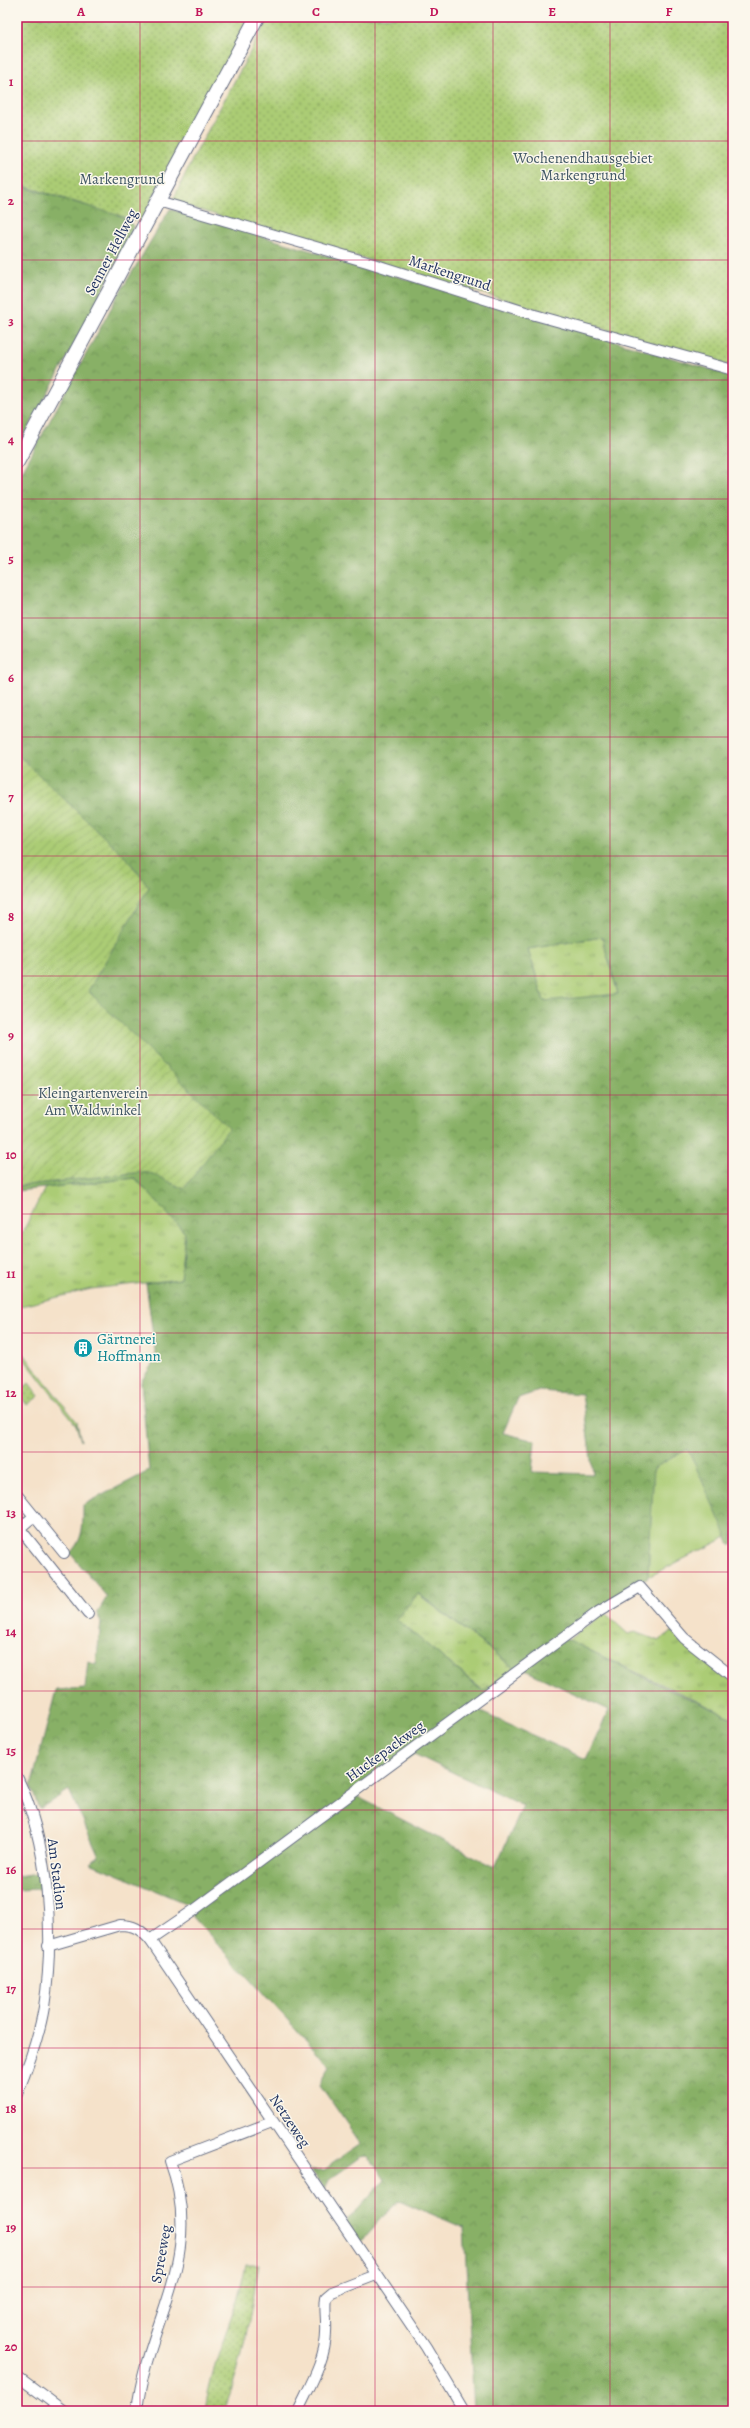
<svg xmlns="http://www.w3.org/2000/svg" width="750" height="2428" viewBox="0 0 750 2428" font-family="Alegreya,serif">
<defs>
<pattern id="grass-tufts" width="24" height="20" patternUnits="userSpaceOnUse"><rect width="24" height="20" fill="#abcc75"/><path d="M3 7l-1-3M5 7V3M7 7l1-3M15 17l-1-3M17 17v-4M19 17l1-3" fill="none" stroke="#8aa663"/></pattern>
<pattern id="forest-crowns" width="20" height="18" patternUnits="userSpaceOnUse"><rect width="20" height="18" fill="#88b066"/><path d="M2 6a3 3 0 1 1 6 0M12 15a3 3 0 1 1 6 0" fill="none" stroke="#6e9057"/></pattern>
<pattern id="park-dots" width="8" height="8" patternUnits="userSpaceOnUse"><rect width="8" height="8" fill="#abcc75"/><path d="M2 2h.1M6 6h.1" fill="none" stroke="#8aa663" stroke-width="1.8" stroke-linecap="round"/></pattern>
<pattern id="garden-furrows" width="10" height="10" patternUnits="userSpaceOnUse"><rect width="10" height="10" fill="#abcc75"/><path d="M-1 1l2-2M0 10L10 0M9 11l2-2" fill="none" stroke="#8aa663"/></pattern>
</defs>
<rect width="100%" height="100%" fill="#fbf7ec"/>
<filter id="ink" filterUnits="userSpaceOnUse"><feTurbulence type="fractalNoise" baseFrequency=".025" numOctaves="2"/><feDisplacementMap in="SourceGraphic" scale="8" xChannelSelector="R" yChannelSelector="G"/><feConvolveMatrix kernelMatrix="1 2 1 2 8 2 1 2 1" color-interpolation-filters="sRGB"/></filter>
<filter id="wash" filterUnits="userSpaceOnUse"><feTurbulence type="fractalNoise" baseFrequency=".012" numOctaves="4" result="noise"/><feDisplacementMap in="SourceGraphic" scale="16" xChannelSelector="R" yChannelSelector="G"/><feGaussianBlur stdDeviation="0.9" result="paint"/><feColorMatrix in="noise" values="0 0 0 0 0 0 0 0 0 0 0 0 0 0 0 0 0 1.4 0 .05"/><feComposite in="paint" operator="in"/></filter>
<g filter="url(#wash)">
<rect width="100%" height="100%" fill="#f5e2ca"/>
<g fill="url(#grass-tufts)" stroke="#637e6a">
<path d="M602 937 618 994 544 1002 528 949Z"/>
<path d="M136 1178 185 1233 180 1279 91 1289 17 1307V1243L45 1188Z"/>
<path d="M17 1345 77 1422 81 1441 76 1425 17 1350Z"/>
<path d="M418 1594 514 1668 484 1691 395 1619Z"/>
<path d="M605 1613 628 1634 636 1632 659 1641 672 1631 733 1682V1718L568 1640Z"/>
</g>
<g fill="url(#forest-crowns)" stroke="#527062" fill-rule="evenodd">
<path d="M17 185 84 205 106 209 117 213 134 226 91 314 17 449Z"/>
<path d="M170 209 733 376V1543L730 1545 688 1449 654 1468 648 1577 561 1636 670 1690 733 1718V2411H474L464 2228 399 2200 360 2242 346 2222 385 2180 372 2160 367 2156 361 2157 329 2180 325 2190 311 2170H323L361 2144 320 2085 330 2066 193 1917 192 1906 90 1863 99 1857 69 1790 39 1809 31 1787 56 1690 85 1688 88 1662 96 1665 101 1623 97 1613 107 1597 70 1553C84 1539 83 1524 83 1505L149 1471 141 1382 156 1358 146 1283 180 1279 185 1233 135 1178 17 1191V1186L143 1172 153 1173 184 1189 92 994 88 991 149 887 127 859 17 754V481L116 299ZM602 937 618 994 544 1001 528 949ZM539 1391 582 1394 593 1474 532 1472 535 1441 503 1433 518 1398ZM418 1594H419L514 1668 483 1691 396 1619ZM525 1670 609 1710 586 1759 474 1709ZM414 1754 523 1806 495 1867 356 1796Z"/>
<path d="M38 1873 40 1889 17 1890V1876Z"/>
</g>
<g fill="url(#park-dots)" stroke="#637e6a">
<path d="M17 17H251L140 222 17 184Z"/>
<path d="M269 17H733V367L172 202 192 160Z"/>
<path d="M29 1383 39 1396 27 1405 18 1393Z"/>
<path d="M246 2264H259C250 2314 243 2364 224 2411H205C211 2360 237 2314 246 2264Z"/>
</g>
<path fill="url(#garden-furrows)" stroke="#637e6a" d="M17 754 127 859 149 887 88 991 229 1128 184 1189 153 1174 143 1172 17 1186Z"/>
<path fill="#abcc75" stroke="#637e6a" d="M688 1449 727 1537 648 1577 654 1468Z"/>
</g>
<g filter="url(#ink)">
<g fill="none" stroke-linecap="round" stroke-linejoin="round">
<g stroke="#676e84" stroke-width="12">
<g id="street">
<path d="M158 201 367 262 535 315 733 370"/>
<path d="M17 1495 64 1553"/>
<path d="M17 1525 88 1614"/>
<path d="M17 1536 20 1528 34 1516"/>
<path d="M17 1777C49 1842 55 1936 44 2007 39 2037 28 2067 17 2094"/>
<path d="M150 1940 194 1910 598 1612 640 1587 684 1638 733 1677"/>
<path d="M48 1946 120 1925C134 1925 140 1929 150 1940L426 2347 464 2411"/>
<path d="M17 2376 64 2411"/>
<path d="M137 2411C147 2319 206 2259 170 2161L272 2122"/>
<path d="M298 2411C309 2387 326 2360 326 2332 327 2320 324 2309 326 2297L332 2292 376 2275"/>
</g>
</g>
<g stroke="#676e84" stroke-width="16">
<path id="secondary" d="M17 462 257 17"/>
</g>
<use href="#street" stroke="#fff" stroke-width="10"/>
<use href="#secondary" stroke="#fff" stroke-width="14"/>
</g>
</g>
<path fill="none" stroke="#c2185b" stroke-width="1" stroke-opacity="0.55" d="M140 17V2411M257 17V2411M375 17V2411M493 17V2411M610 17V2411M17 141H733M17 260H733M17 380H733M17 499H733M17 618H733M17 737H733M17 856H733M17 976H733M17 1095H733M17 1214H733M17 1333H733M17 1452H733M17 1572H733M17 1691H733M17 1810H733M17 1929H733M17 2048H733M17 2168H733M17 2287H733"/>
<defs>
<g id="building-disc" transform="scale(1)"><circle r="9.5" fill="#0f9aa8" stroke="#fbf7ec"/><path d="M-4-6H4V6H1V3H-1V6H-4ZM-2.5-4.3h1.7v1.8h-1.7ZM.8-4.3h1.7v1.8H.8ZM-2.5-1h1.7V.8h-1.7ZM.8-1h1.7V.8H.8Z" fill="#fff"/></g>
</defs>
<g fill-rule="evenodd">
<use href="#building-disc" x="83" y="1348"/>
</g>
<g text-anchor="middle" stroke-width="3" stroke-linejoin="round" paint-order="stroke">
<g font-size="15" fill="#3f5664" stroke="#fbf7ec">
<text x="583" y="163">Wochenendhausgebiet<tspan x="583" dy="17">Markengrund</tspan></text>
<text x="122" y="184">Markengrund</text>
<text x="93" y="1098">Kleingartenverein<tspan x="93" dy="17">Am Waldwinkel</tspan></text>
</g>
<g font-size="15" fill="#1b2f5e" stroke="#fbf7ec">
<text transform="translate(111 252) rotate(-62)" y="5">Senner Hellweg</text>
<text transform="translate(450 273) rotate(18)" y="5">Markengrund</text>
<text transform="translate(385 1751) rotate(-36)" y="5">Huckepackweg</text>
<text transform="translate(57 1874) rotate(83)" y="5">Am Stadion</text>
<text transform="translate(290 2121) rotate(56)" y="5">Netzeweg</text>
<text transform="translate(161 2254) rotate(-80)" y="5">Spreeweg</text>
</g>
<g font-size="15" fill="#0d838f" stroke="#fbf7ec" text-anchor="start">
<text x="97" y="1344">Gärtnerei<tspan x="97" dy="17">Hoffmann</tspan></text>
</g>
</g>
<rect width="750" height="2428" fill="none" stroke="#fbf7ec" stroke-width="44"/>
<rect x="22" y="22" width="706" height="2384" fill="none" stroke="#c2185b" stroke-width="1.5"/>
<g font-size="13" text-anchor="middle" font-weight="bold" fill="#c2185b">
<text x="81" y="16">A</text>
<text x="199" y="16">B</text>
<text x="316" y="16">C</text>
<text x="434" y="16">D</text>
<text x="552" y="16">E</text>
<text x="669" y="16">F</text>
<text x="11" y="86">1</text>
<text x="11" y="205">2</text>
<text x="11" y="325">3</text>
<text x="11" y="444">4</text>
<text x="11" y="563">5</text>
<text x="11" y="682">6</text>
<text x="11" y="801">7</text>
<text x="11" y="921">8</text>
<text x="11" y="1040">9</text>
<text x="11" y="1159">10</text>
<text x="11" y="1278">11</text>
<text x="11" y="1397">12</text>
<text x="11" y="1517">13</text>
<text x="11" y="1636">14</text>
<text x="11" y="1755">15</text>
<text x="11" y="1874">16</text>
<text x="11" y="1993">17</text>
<text x="11" y="2113">18</text>
<text x="11" y="2232">19</text>
<text x="11" y="2351">20</text>
</g>
</svg>
